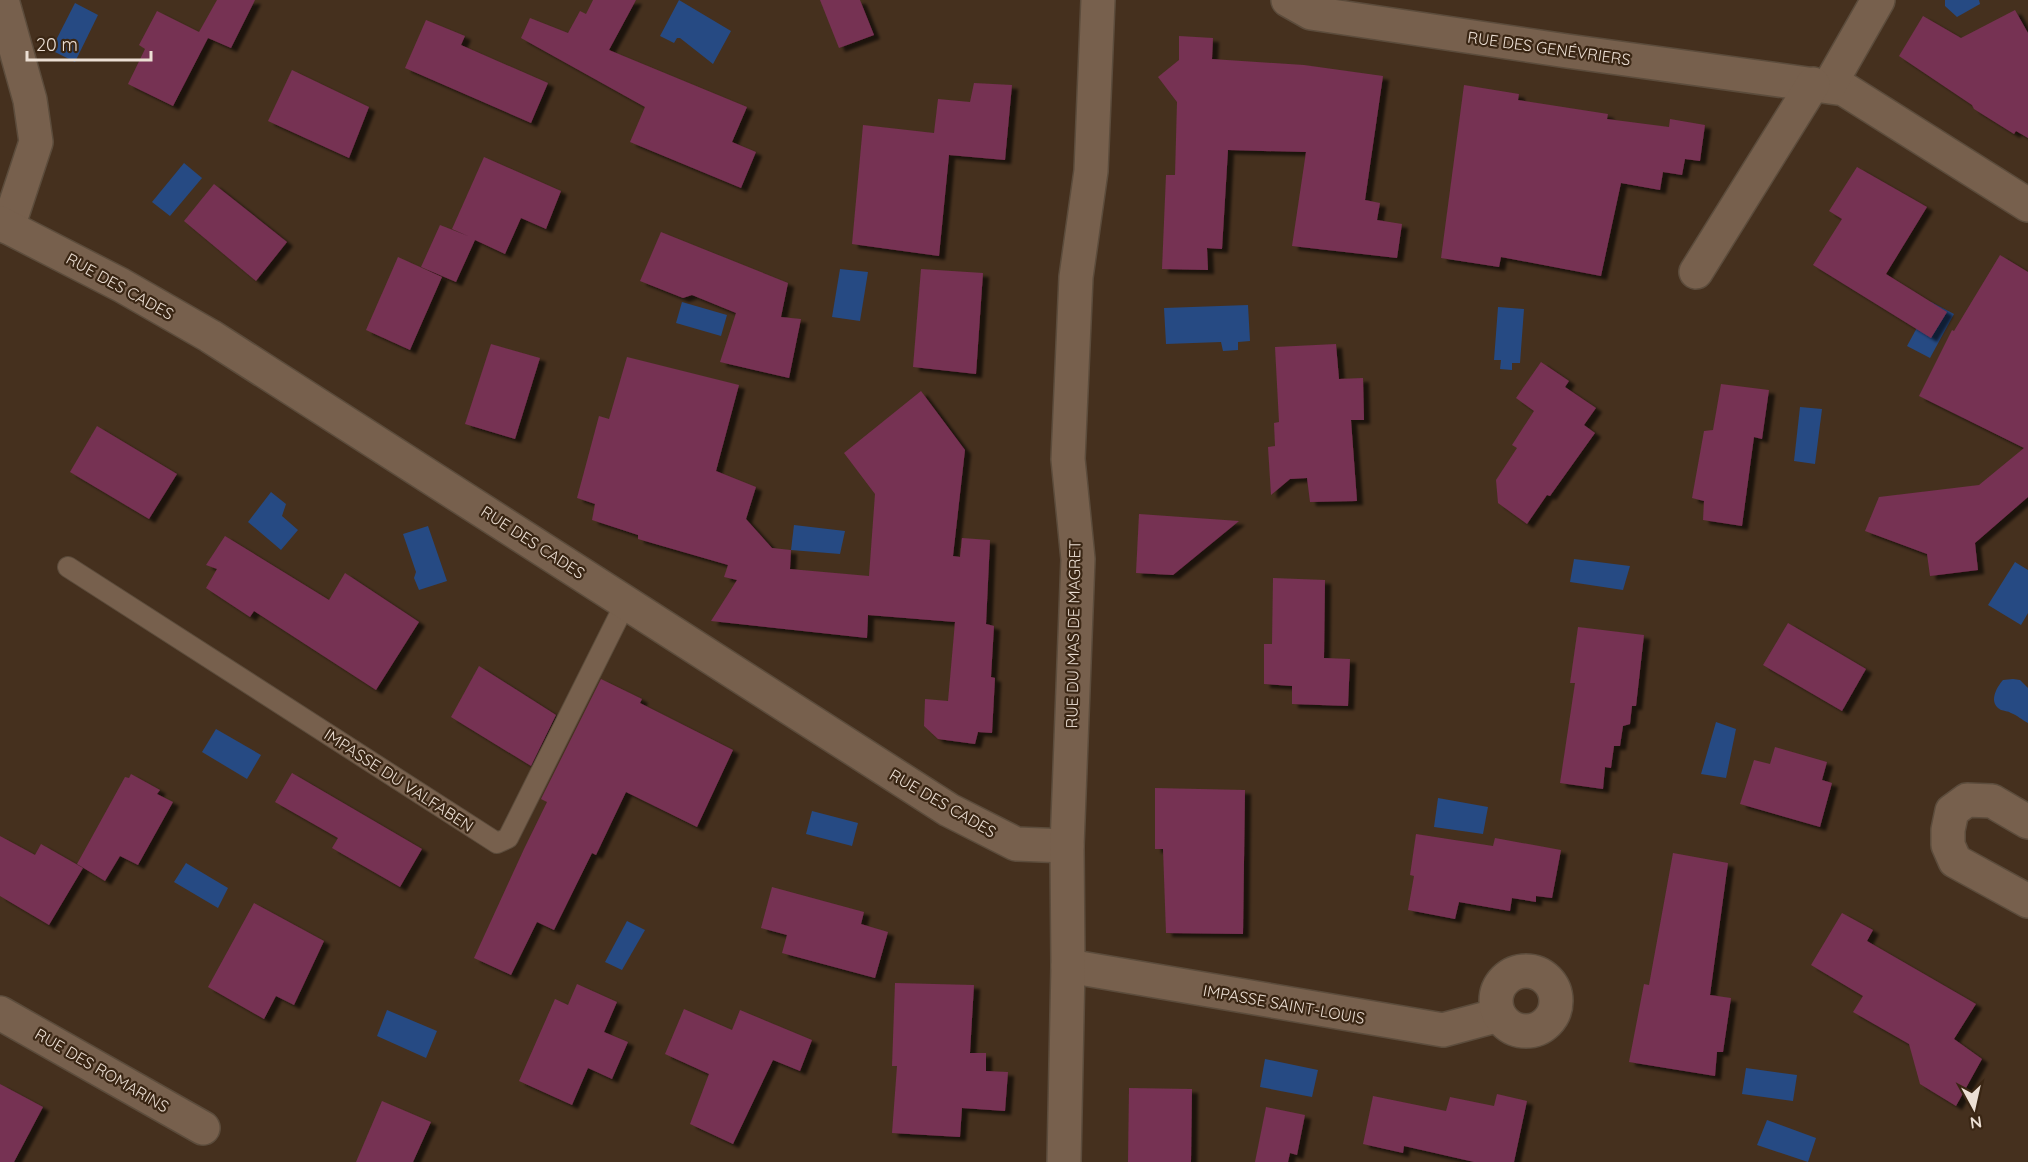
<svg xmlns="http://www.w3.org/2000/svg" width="2028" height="1162" viewBox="0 0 2028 1162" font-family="Quicksand,sans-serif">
<defs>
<filter id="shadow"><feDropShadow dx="6" dy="4" stdDeviation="1.5" flood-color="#0009"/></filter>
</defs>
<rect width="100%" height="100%" fill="#45301e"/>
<g fill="#264a83">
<path d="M679 0 731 31 713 64 680 38H677L674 43 660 36Z"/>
<path d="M1945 0H1979L1980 4 1957 17 1945 6Z"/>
<path d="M75 3 98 15 75 62 51 50Z"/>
<path d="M184 163 202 178 170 216 152 202Z"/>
<path d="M840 269 868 272 860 321 832 317Z"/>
<path d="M682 302 727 315 721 336 676 323Z"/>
<path d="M1931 302 1954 314 1930 358 1907 346Z"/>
<path d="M1248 305 1250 341 1238 342V350L1223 351 1221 342 1166 344 1164 308Z"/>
<path d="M1498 307 1524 309 1520 363H1512V370L1500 369 1501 360H1494Z"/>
<path d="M1800 407 1822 409 1815 464 1794 461Z"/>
<path d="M271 492 286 504 282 516 298 530 281 550 248 522Z"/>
<path d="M794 525 845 531 840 554 791 550Z"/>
<path d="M428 526 447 581 419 590 414 578 416 572 403 534Z"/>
<path d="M1574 559 1630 566 1623 590 1570 582Z"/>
<path d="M2015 562 2028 570V613L2021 625 1988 605Z"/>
<path d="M2013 679 2020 680 2028 688V723C2022 720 2017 715 2011 713 2008 711 2004 711 2001 710 1988 703 1996 688 2003 680Z"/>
<path d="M1716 722 1736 729 1726 778 1701 774Z"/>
<path d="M216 729 261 755 247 779 202 752Z"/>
<path d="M1438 798 1488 807 1483 834 1434 827Z"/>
<path d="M812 811 858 823 852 846 806 834Z"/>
<path d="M186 863 228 888 218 908 174 882Z"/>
<path d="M627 921 645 930 622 970 605 962Z"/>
<path d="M387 1010 437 1031 426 1058 377 1036Z"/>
<path d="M1265 1059 1318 1070 1312 1097 1260 1087Z"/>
<path d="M1746 1068 1797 1075 1793 1101 1742 1094Z"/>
<path d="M1767 1120 1816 1138 1808 1162 1757 1145Z"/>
</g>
<g fill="#763153" filter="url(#shadow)">
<path d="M217 0H255L231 48 208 38 173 106 128 84 145 49 139 45 157 11 199 32Z"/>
<path d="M593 0H636L609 50 747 107 732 142 756 152 741 188 630 142 645 107 521 38 530 18 568 33 580 11 586 14Z"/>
<path d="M820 0H860L874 35 839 48Z"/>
<path d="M2015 10 2028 33V138L2016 131 2014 134 1974 109 1972 105 1899 56 1923 16 1961 38Z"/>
<path d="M426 20 465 36 461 45 548 83 531 123 405 68Z"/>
<path d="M1179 36 1213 38 1212 59 1304 65 1383 76 1365 200 1380 203 1377 220 1402 224 1397 258 1292 246 1306 152 1228 150 1222 249 1207 248 1208 270 1162 269 1166 175H1175L1177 102 1158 77 1179 60Z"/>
<path d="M292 70 369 107 349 158 268 121Z"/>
<path d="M974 83 1012 85 1005 160 949 155 939 256 852 244 863 125 934 133 938 99 970 102Z"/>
<path d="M1464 85 1519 94 1518 100 1608 114 1607 119 1669 127 1670 119 1705 125 1700 161 1685 159 1682 175 1663 172 1660 190 1621 183 1601 276 1501 257 1499 267 1441 258Z"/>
<path d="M484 157 561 191 546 229 521 218 505 254 475 240 456 282 421 267 440 225 468 236 452 229Z"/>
<path d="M1857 167 1927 207 1886 274 1947 312 1931 338 1813 265 1842 219 1829 211Z"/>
<path d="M214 184 287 242 256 281 184 221Z"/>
<path d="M661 232 788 283 781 317 801 319 789 378 720 362 736 313 692 295 683 298 640 281Z"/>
<path d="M2000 255 2028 272V497L1975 543 1978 570 1930 576 1927 554 1865 531 1879 497 1979 485 2024 448 1919 396 1952 330 1954 331Z"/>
<path d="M398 257 442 277 410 350 366 330Z"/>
<path d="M921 269 983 273 976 374 913 367Z"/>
<path d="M491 344 540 358 515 439 465 424Z"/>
<path d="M1336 344 1339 379 1363 378 1364 420H1351L1357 501 1310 502 1307 478 1290 479 1271 495 1268 447 1275 446 1274 423 1279 422 1275 347Z"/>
<path d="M627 357 739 385 716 471 756 487 746 519 772 548 791 550 790 569 869 576 875 494 844 453 921 391 965 450 953 556 960 557 962 538 990 540 986 624 994 626 991 677 995 678 992 733 978 732 975 744 938 739 924 726 925 699 948 701 955 622 868 615 867 638 711 621 737 580 724 577 728 565 638 539V535L592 520 595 504 577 498 599 416 609 419Z"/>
<path d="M1541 362 1569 381 1565 387 1596 408 1584 425 1595 433 1550 496 1547 495 1527 524 1498 503 1496 480 1517 448 1512 445 1534 411 1516 398Z"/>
<path d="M1721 384 1769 390 1762 439 1754 437 1742 526 1703 520 1704 501 1692 498 1704 431 1713 430Z"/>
<path d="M97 426 177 474 149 519 70 472Z"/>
<path d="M1139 514 1239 521 1173 575 1136 573Z"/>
<path d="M225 536 329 600 345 573 419 622 376 690 254 611 250 617 206 588 217 569 206 565Z"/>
<path d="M1273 578 1325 580 1324 658 1350 659 1348 706 1292 704V686L1264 684V644H1272Z"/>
<path d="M1788 623 1866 669 1842 711 1763 665Z"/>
<path d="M1578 627 1644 635 1636 706H1632L1630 724 1623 726 1620 746H1614L1611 768 1605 767 1603 789 1560 783 1575 683H1570Z"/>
<path d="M479 666 556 715 531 766 451 717Z"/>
<path d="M601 679 642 699 640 703 733 750 697 827 626 792 596 855 592 853 554 930 537 922 511 975 474 958 524 849 547 802 541 799Z"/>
<path d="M1775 747 1827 762 1822 780 1832 783 1820 827 1740 804 1754 760 1770 764Z"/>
<path d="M292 773 422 849 400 887 332 848 338 838 275 802Z"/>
<path d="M131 774 160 790 157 794 173 802 138 865 120 856 105 881 77 864 125 777 129 778Z"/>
<path d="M1155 788 1245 790 1243 934 1166 933 1163 849H1155Z"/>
<path d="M1416 834 1493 846 1495 838 1561 850 1552 898 1536 896V902L1512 898 1510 911 1459 902 1455 919 1408 910 1414 876 1410 875Z"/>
<path d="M0 836 35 855 41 844 83 868 49 925 0 896Z"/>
<path d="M1673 853 1728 863 1710 995 1731 998 1723 1052H1717L1715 1076 1629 1062 1644 984 1649 985Z"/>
<path d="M772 887 864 912 861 924 888 932 875 978 782 953 787 935 761 928Z"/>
<path d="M254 903 324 941 294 1005 276 996 264 1019 208 987Z"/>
<path d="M1842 913 1873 930 1867 941 1976 1004 1954 1039 1982 1059 1956 1106 1920 1084 1909 1044 1853 1012 1863 996 1811 965Z"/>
<path d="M895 983 974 985 970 1053H986V1071L1008 1072 1005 1111 962 1108 960 1137 892 1133 897 1066H892Z"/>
<path d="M577 984 617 1002 604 1032 628 1042 612 1079 588 1068 572 1105 519 1081 555 999 568 1005Z"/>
<path d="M684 1009 732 1030 740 1010 812 1040 800 1071 773 1060 733 1144 690 1124 709 1074 665 1054Z"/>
<path d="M0 1084 43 1107 14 1162H0Z"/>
<path d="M1129 1088 1192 1089 1191 1162H1128Z"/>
<path d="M1497 1094 1527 1101 1514 1162H1474L1404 1146 1403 1153 1363 1144 1373 1096 1446 1111 1450 1097 1494 1106Z"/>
<path d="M382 1101 431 1122 413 1162H356Z"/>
<path d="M1266 1107 1305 1115 1297 1155 1290 1153 1288 1162H1255Z"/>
</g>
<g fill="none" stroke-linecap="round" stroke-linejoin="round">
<g stroke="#5c4c3c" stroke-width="22">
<path id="service" d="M68 567 497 843 508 838 626 602"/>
</g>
<g stroke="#5c4c3c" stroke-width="36">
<g id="minor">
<path d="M2 0 30 100 36 142 8 227"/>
<path d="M1288 0 1311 13 1567 51 1844 89 2028 205"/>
<path d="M1829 86 1878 0"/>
<path d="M0 223 121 285 210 336 949 810 1016 844 1067 846"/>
<path d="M1696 272 1813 84"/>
<path d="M2028 822 1992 801 1967 800 1952 811 1948 830V845L1955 861 2028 901"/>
<path d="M1068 966 1443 1030 1499 1015"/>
<circle cx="1526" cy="1001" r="30"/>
<path d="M0 1013 203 1128"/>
<path d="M1064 1162 1068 966 1067 846 1078 559 1068 459 1076 277 1091 171 1098 0"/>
</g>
</g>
<use href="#service" stroke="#77604d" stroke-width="20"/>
<use href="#minor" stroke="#77604d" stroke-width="33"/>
</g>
<g text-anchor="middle" stroke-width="4.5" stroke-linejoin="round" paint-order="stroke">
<g font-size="16" fill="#ecdfd4" stroke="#3a2614">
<text transform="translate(1549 48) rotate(8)" y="6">RUE DES GENÉVRIERS</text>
<text transform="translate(120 286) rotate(29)" y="6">RUE DES CADES</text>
<text transform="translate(533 542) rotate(33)" y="6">RUE DES CADES</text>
<text transform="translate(1073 634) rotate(-89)" y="6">RUE DU MAS DE MAGRET</text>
<text transform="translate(399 780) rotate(33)" y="6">IMPASSE DU VALFABEN</text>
<text transform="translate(943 803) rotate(30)" y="6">RUE DES CADES</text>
<text transform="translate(1284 1004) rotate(10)" y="6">IMPASSE SAINT-LOUIS</text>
<text transform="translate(102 1070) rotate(30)" y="6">RUE DES ROMARINS</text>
</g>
</g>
<g transform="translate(1974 1108) rotate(172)" stroke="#3a2614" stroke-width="4.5" paint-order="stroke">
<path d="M0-4.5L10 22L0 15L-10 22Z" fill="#ecdfd4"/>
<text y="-9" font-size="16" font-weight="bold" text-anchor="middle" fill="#ecdfd4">N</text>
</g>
<path d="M27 51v9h124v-9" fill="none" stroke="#ecdfd4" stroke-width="3"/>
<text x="36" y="51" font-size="18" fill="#ecdfd4" stroke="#3a2614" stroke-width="4.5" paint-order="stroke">20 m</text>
</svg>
